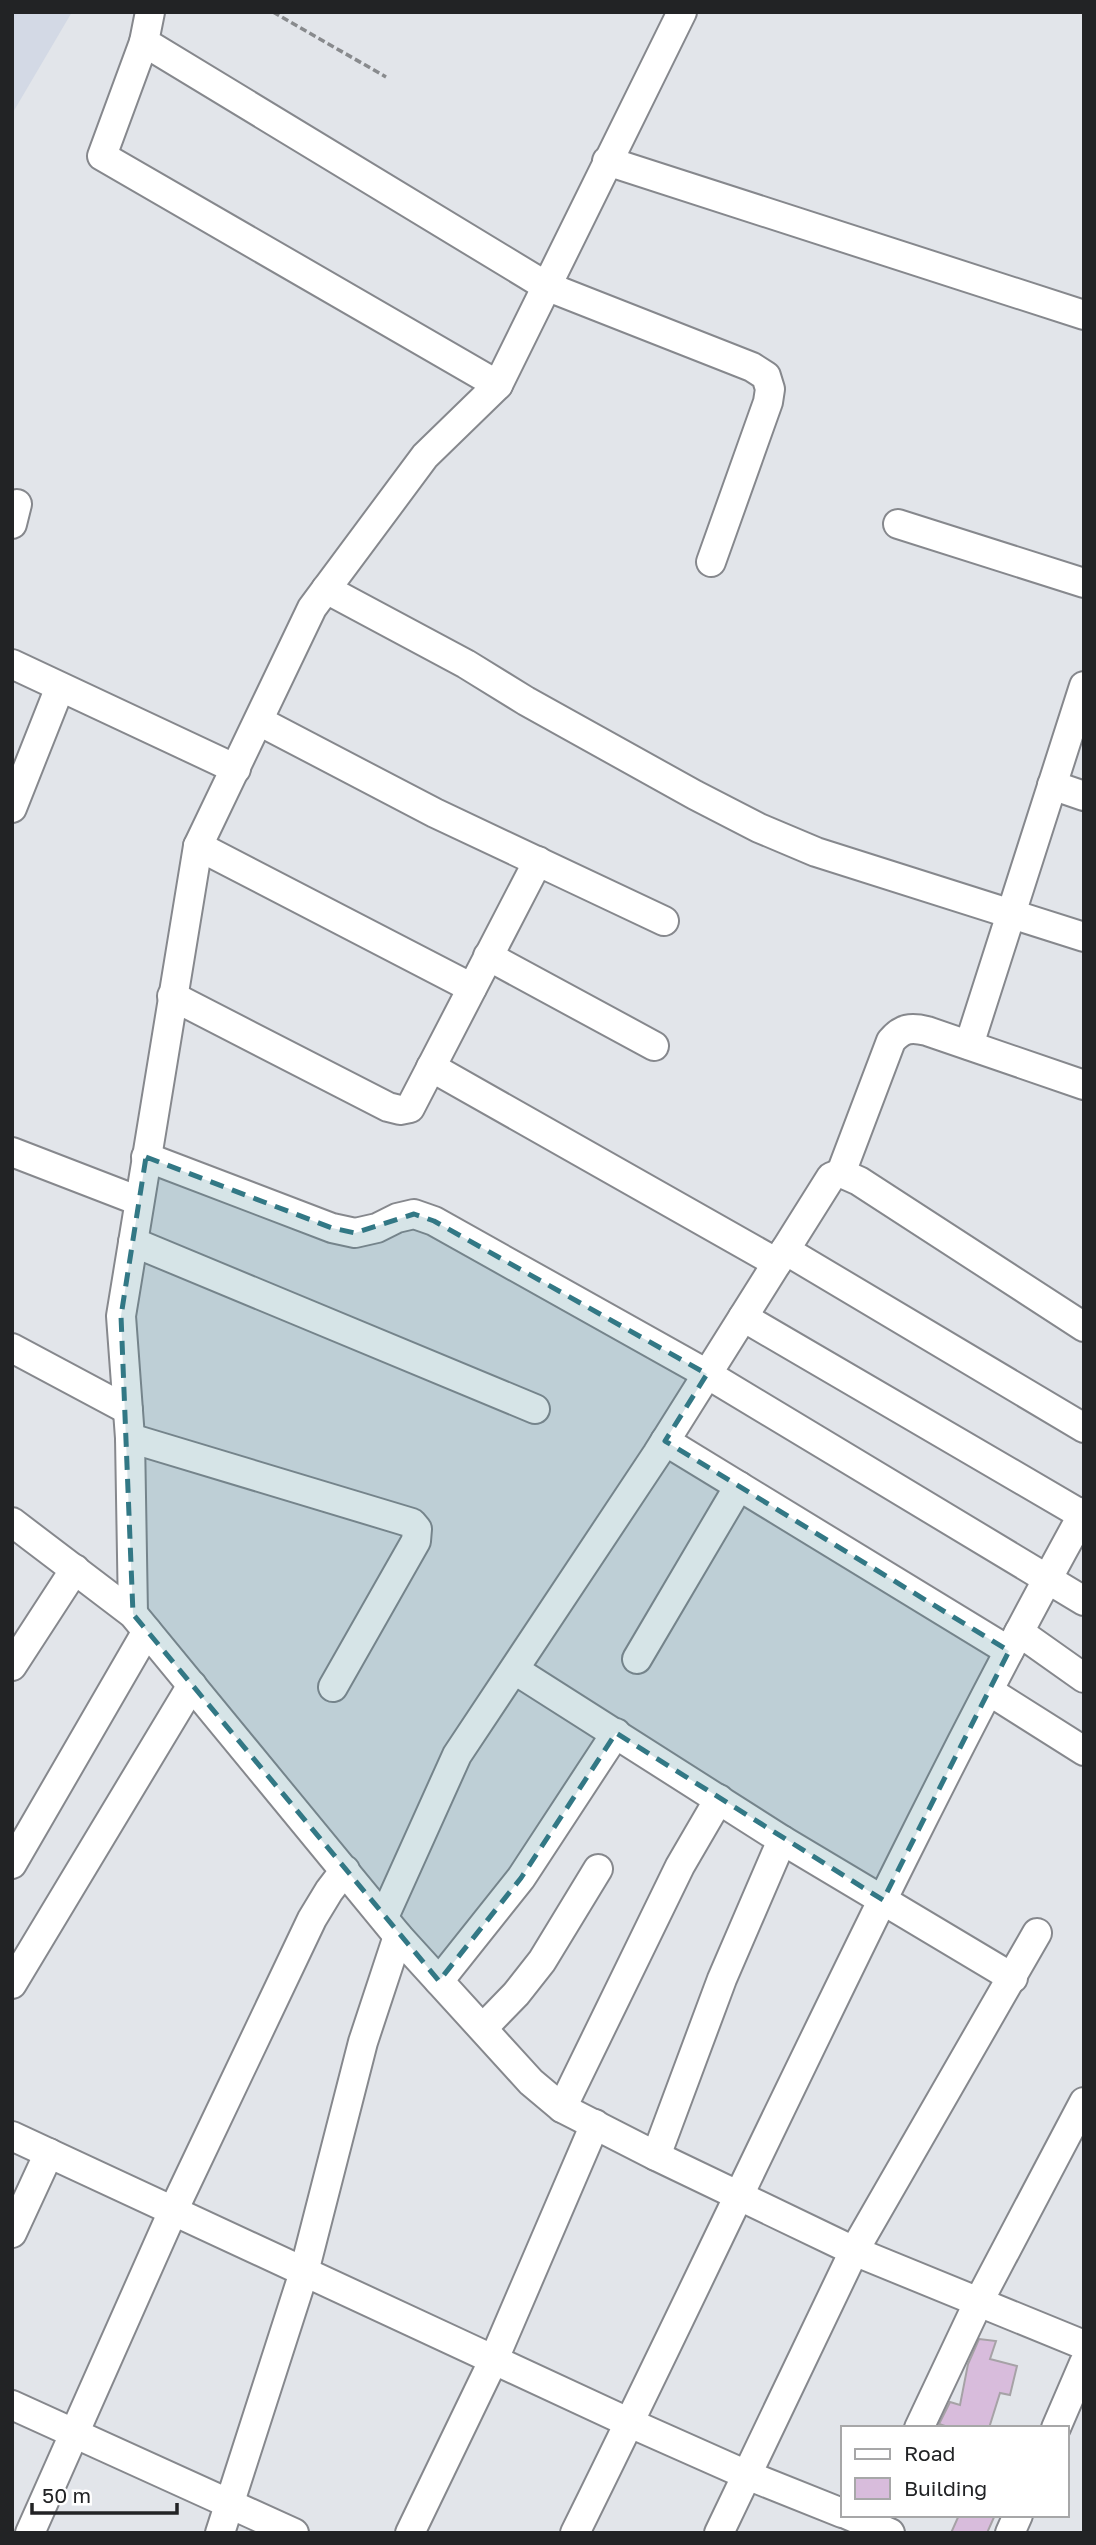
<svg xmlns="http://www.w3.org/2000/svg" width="1096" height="2545" viewBox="0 0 1096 2545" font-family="'Golos Text',sans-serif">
<rect width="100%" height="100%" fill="#e2e5ea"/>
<path fill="#d3d9e5" d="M12 12H72L12 114Z"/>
<g fill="#d8bcdc" stroke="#a6a2a6" stroke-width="2">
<path d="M979 2339 996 2341 990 2359 1017 2366 1010 2395 1000 2393 989 2428H951L939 2424 950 2402 960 2405 968 2364Z"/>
<path d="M959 2515H995L987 2533H951Z"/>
</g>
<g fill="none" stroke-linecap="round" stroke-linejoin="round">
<g stroke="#86888d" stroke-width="32">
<g id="minor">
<path d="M150 12 144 42 546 286 752 367 766 376 770 389 768 402 711 562"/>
<path d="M144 42 102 156 498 385"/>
<path d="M607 161 1084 315"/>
<path d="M12 524 17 504"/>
<path d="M898 524 1084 583"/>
<path d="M326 589 466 664 526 701 695 795 759 828 816 852 1084 937"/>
<path d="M12 664 236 769"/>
<path d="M259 721 435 813 664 921"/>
<path d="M1052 785 1084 796"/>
<path d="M12 808 60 687"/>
<path d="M198 846 472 988"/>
<path d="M488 956 654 1046"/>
<path d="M172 996 388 1107 400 1110 410 1108 538 861"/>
<path d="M969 1045 1084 686"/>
<path d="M431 1067 777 1263"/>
<path d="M12 1152 139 1201"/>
<path d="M146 1157 332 1228 355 1233 377 1228 397 1218 414 1214 434 1221 707 1374 1084 1601"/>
<path d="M841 1173 891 1041C902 1028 911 1027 927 1031L1084 1085"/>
<path d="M133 1242 535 1409"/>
<path d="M785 1250 1084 1428"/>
<path d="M743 1317 1084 1516"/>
<path d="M12 1348 128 1410"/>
<path d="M130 1438 412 1523 417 1529 416 1541 333 1687"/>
<path d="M665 1441 1009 1651"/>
<path d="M12 1522 133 1614 398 1936 531 2082 562 2108 656 2156 854 2251 1084 2345"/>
<path d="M133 1614 130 1438 121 1316 198 846 312 608 425 456 498 385 682 12"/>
<path d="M1019 1632 1084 1678"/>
<path d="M637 1659 739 1486"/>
<path d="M12 1666 75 1569"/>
<path d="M515 1670 782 1840 1013 1978"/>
<path d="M989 1691 1084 1751"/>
<path d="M12 1864 147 1631"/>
<path d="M384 1917 457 1755 657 1454 831 1177 841 1173 859 1181 1084 1327"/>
<path d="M439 1981 521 1878 616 1733"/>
<path d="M12 1984 192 1685"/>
<path d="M483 2028 516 1994 542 1961 598 1869"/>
<path d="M562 2108 680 1866 719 1799"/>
<path d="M12 2136 630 2423 747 2475 842 2513"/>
<path d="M656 2156 722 1979 782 1840"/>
<path d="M12 2233 49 2153"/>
<path d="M12 2405 294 2533"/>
<path d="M919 2428 979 2301 1084 2102"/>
<path d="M1056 2428 1084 2363"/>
<path d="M848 2515 890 2533"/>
<path d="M30 2533 173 2211 312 1919 329 1891 345 1870"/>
<path d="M220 2533 304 2272 363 2042 398 1936"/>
<path d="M410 2533 494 2359 595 2124"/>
<path d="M575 2533C744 2192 900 1845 1084 1512"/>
<path d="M719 2533 854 2251 1037 1933"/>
<path d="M1010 2533 1018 2515"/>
</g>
</g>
<path stroke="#888a8d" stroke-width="3.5" stroke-dasharray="7 3.5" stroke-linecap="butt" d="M273 12 386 77"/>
<use href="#minor" stroke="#fff" stroke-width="28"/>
</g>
<path fill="#327885" fill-opacity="0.2" stroke="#327885" stroke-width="5" stroke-dasharray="14 9" stroke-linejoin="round" d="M146 1157 332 1228 355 1233 414 1214 434 1221 707 1374 665 1441 1009 1651 883 1900 616 1733 521 1878 439 1981 133 1614 121 1316Z"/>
<rect width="1096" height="2545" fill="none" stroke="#222325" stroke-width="28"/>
<rect x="841" y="2426" width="228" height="91" fill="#ffffff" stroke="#a7a7a8" stroke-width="2"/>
<rect x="855" y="2449" width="35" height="10" fill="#ffffff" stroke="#a7a7a8" stroke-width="2"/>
<text x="904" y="2461" font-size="21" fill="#222325">Road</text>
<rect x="855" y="2478" width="35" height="21" fill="#d8bcdc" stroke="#a7a7a8" stroke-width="2"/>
<text x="904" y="2496" font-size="21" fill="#222325">Building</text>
<path d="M32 2503v10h145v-10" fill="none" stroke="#222325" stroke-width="3.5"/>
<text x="42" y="2503" font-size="21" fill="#222325" stroke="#ffffff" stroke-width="5" paint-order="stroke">50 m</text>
</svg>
